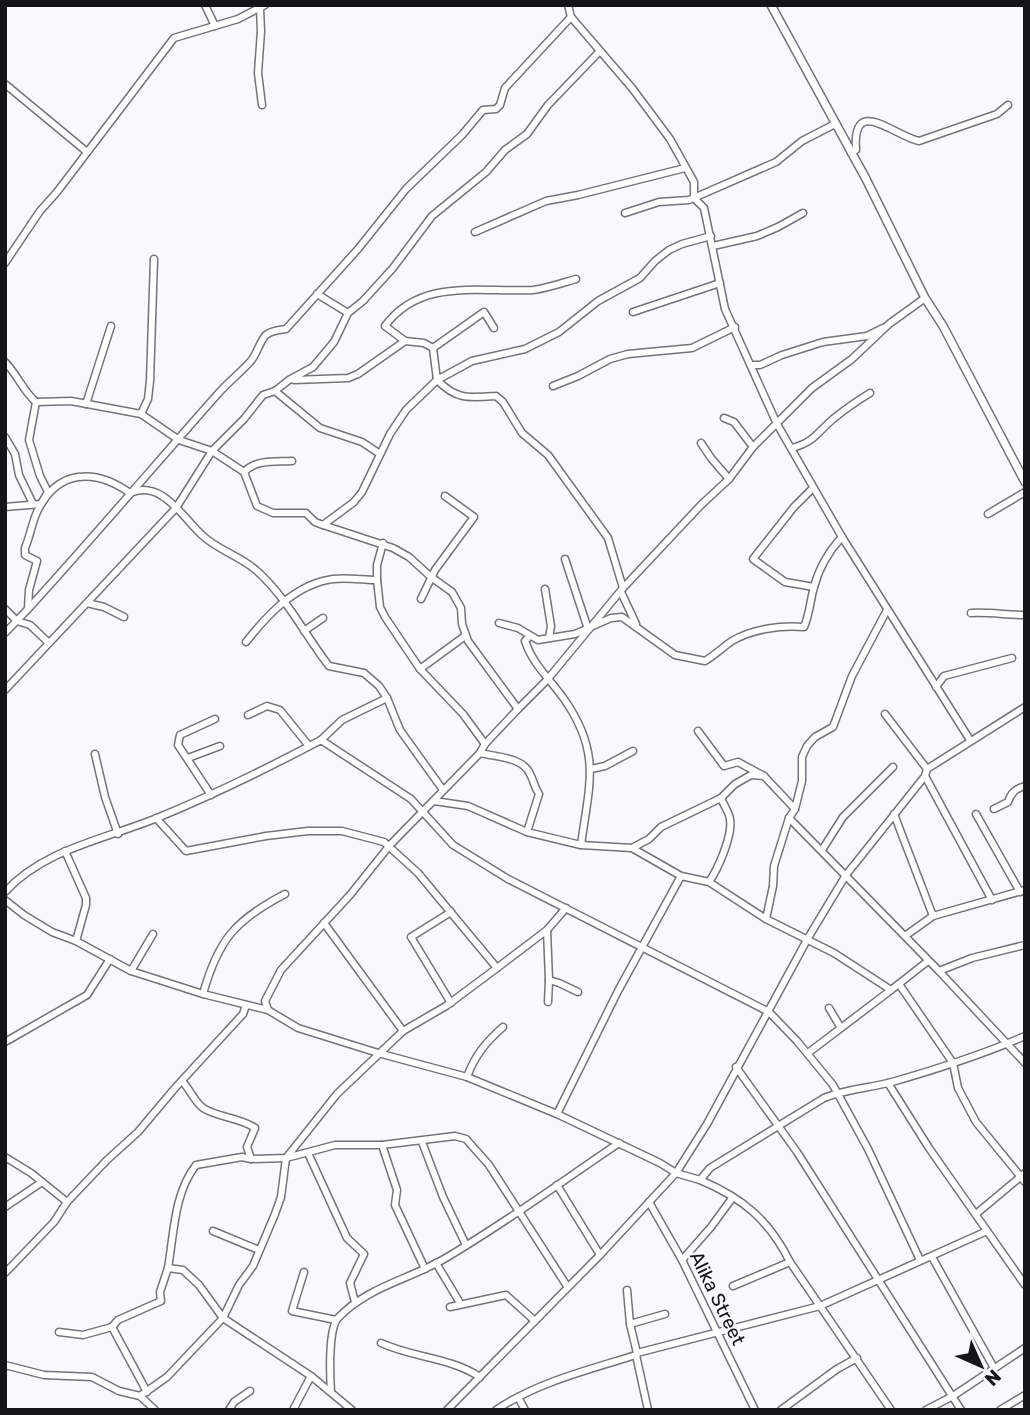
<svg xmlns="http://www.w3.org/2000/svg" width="1030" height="1415" viewBox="0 0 1030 1415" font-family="Rubik,sans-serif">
<rect width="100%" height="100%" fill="#f8f8fd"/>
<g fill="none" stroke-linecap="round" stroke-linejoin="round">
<g stroke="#747378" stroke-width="9">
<g id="minor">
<path d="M205 5 215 26"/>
<path d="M568 5 571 17 632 88 670 139 694 182V198L704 208 725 309 777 424 842 537 970 740"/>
<path d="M260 9 261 31 258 73 262 105"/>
<path d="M5 84 87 152"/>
<path d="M851 153 856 150C852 94 894 136 919 141L997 114 1008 105"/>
<path d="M625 213 659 202 689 200 776 162 802 141 835 124"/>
<path d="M475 232 546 201 578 195 685 168"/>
<path d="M713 246 757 236 778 227 803 213"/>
<path d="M5 263 40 211 57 192 174 38 238 19 265 5"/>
<path d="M317 294 348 313"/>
<path d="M633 312 720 283"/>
<path d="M405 341 385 326C421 277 481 293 533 290 548 288 562 283 576 279"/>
<path d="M433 348 484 312 494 328"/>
<path d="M5 362C17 374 23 391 36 402L29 440 40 476 48 492 41 504 5 507"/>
<path d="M751 365H760L782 355 823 342 867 336 883 328"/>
<path d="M294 380 348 378 358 374 405 341 424 343 433 348 437 380 472 361 525 349 559 332 598 301 640 278 655 261 669 250 682 244 711 236"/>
<path d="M553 386 578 376 610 359 628 354 692 348 735 327"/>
<path d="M275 391 320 428 362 442 380 454"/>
<path d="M36 402 71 401 141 414 179 440 212 451 244 472"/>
<path d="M86 404 111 326"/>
<path d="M141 414 148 399 150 381 154 259"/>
<path d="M724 418 734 422 753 447"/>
<path d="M5 437 15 454 19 475 33 504"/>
<path d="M701 443 711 458 729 479"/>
<path d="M792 448C814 442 816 434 833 419 844 410 857 401 870 393"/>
<path d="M292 461C276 462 256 459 244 472L257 506 273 513H306L315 522 323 525 393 548 409 557 431 577 452 592 461 608 462 624 468 641 518 709"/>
<path d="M813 488 794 507 753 559 785 582 814 587"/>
<path d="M988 514 1025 492"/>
<path d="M323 525 354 502 362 492 390 434 406 410 437 380C457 400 468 398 496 396L503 402 522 433 548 455 608 538 623 588"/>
<path d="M565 559 588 629"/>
<path d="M377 580V565L383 543"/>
<path d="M545 589 551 626 549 638"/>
<path d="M621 592 636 624"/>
<path d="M421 599 435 570 474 517 445 496"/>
<path d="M87 603 104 607 124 617"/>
<path d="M5 609 17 621 30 625 49 643"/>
<path d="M28 609C92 539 153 467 216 396 226 384 239 374 250 362 257 355 259 342 266 335 272 330 279 330 286 329L358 249 406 189 462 135 483 110 496 109 500 105 505 88 571 17"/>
<path d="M971 613C990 612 1007 615 1025 615"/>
<path d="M499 623 518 628 538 640 575 634 611 618 622 617 675 655 705 661C715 655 723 647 732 641 752 629 781 625 804 627 810 613 810 601 814 587 819 568 829 551 842 537"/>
<path d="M304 631 323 618"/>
<path d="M5 633 28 609 29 590 37 561 25 555V548C30 536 32 523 37 512 57 469 95 468 130 493 162 479 183 518 203 536 218 550 242 557 257 571 287 598 305 635 329 666L364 673 379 686 387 698 400 730 443 790"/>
<path d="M530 636 525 641C533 665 550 679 564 699 602 753 589 785 581 845"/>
<path d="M246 642C268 614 296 584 333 579 347 577 363 580 377 580L380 607 385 617 420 669 463 714 485 744"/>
<path d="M420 669 465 636"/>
<path d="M936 687 944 676 1012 658"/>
<path d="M5 690 176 508 212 451 244 419 263 395 275 391 289 380 313 367 334 342 348 313 363 301 393 268 432 216 486 172 505 150 527 134 548 105 599 52"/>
<path d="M885 714 927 769"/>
<path d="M248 715 267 706 280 710 309 746"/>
<path d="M698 731 724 766 738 762 764 776 795 809"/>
<path d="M321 740 342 720 387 698"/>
<path d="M480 753C496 757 523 757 530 774 534 781 534 787 539 794L527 832"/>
<path d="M95 754 105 797 118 834"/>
<path d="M188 758 220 746"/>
<path d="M591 769 605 766 633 751"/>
<path d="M925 776 992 900"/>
<path d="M211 795 178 745 180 735 215 719"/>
<path d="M434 801 468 806 527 832 581 845 632 848 681 876 709 882 766 919 834 953 891 990 928 961"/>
<path d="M994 809 1008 802C1011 793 1015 789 1025 786"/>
<path d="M894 814 933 916"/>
<path d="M976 814 1020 892"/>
<path d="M156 818 186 851 266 836 308 831H342L384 842 418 873 497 968"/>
<path d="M789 818 939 971 1025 1063"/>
<path d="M632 848 649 839 661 827 721 798 735 784 751 775 764 776"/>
<path d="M822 850 843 817 893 767"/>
<path d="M65 851 86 898V905L76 941"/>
<path d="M709 882C718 869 733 835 730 819 729 812 723 804 721 798"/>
<path d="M5 892C44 849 106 839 157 818 213 795 268 768 321 740L411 799 453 845 508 879 769 1012 797 1041 833 1085 868 1149 920 1260"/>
<path d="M5 900 24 915 52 932 76 941 131 971 203 994 268 1010 298 1028 378 1053 467 1077 557 1114 660 1163 676 1173 700 1180 710 1168 824 1098C846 1089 870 1088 892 1082 937 1069 982 1055 1025 1036"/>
<path d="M451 912 411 937 451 1003"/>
<path d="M766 919 773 886 774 866 789 818 795 809 802 781V757L807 746 815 737 833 727 852 676 887 610"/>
<path d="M324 923 403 1031"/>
<path d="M547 930 549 980 559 983 578 992"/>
<path d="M905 936 933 916 1025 890"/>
<path d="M131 971 153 934"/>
<path d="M939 971 972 958 1025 945"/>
<path d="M899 984 953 1063 958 1088 976 1122 1025 1182"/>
<path d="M203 994C218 940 235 920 285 894"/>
<path d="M548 1002 549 980"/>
<path d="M829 1008 841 1028"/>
<path d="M268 1010 265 1001 281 970 350 895 390 845 480 753 485 744 518 709 547 680 623 588 701 505 729 479 753 447 812 388 852 359 889 324 925 298"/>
<path d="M5 1042 87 995 110 959"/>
<path d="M808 1053 891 990"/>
<path d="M736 1067 797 1152 961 1410"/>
<path d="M467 1077C475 1055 486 1042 503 1027"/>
<path d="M183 1082C190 1090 194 1101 203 1108 219 1118 239 1117 255 1128L247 1147 251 1159"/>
<path d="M888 1083 929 1148 1025 1285"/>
<path d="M557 1114 618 991 681 876"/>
<path d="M422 1142 443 1197 466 1245"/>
<path d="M382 1145 397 1190 395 1205 425 1269"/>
<path d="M308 1153 347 1238 364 1254 350 1283 355 1302"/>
<path d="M5 1157 31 1173 67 1202"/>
<path d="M700 1180C743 1198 769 1220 790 1262L891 1410"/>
<path d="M557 1185 600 1255"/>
<path d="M649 1202 682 1260 755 1410"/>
<path d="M5 1207 42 1182"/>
<path d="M976 1214 1025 1173"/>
<path d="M213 1231 259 1250"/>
<path d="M932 1257 994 1368"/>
<path d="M682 1260 711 1227 733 1197"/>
<path d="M436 1263 460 1303"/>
<path d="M168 1268C174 1233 174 1193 196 1165L242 1157 251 1159 286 1158 335 1145H382L455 1136 466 1139 489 1165 567 1286"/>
<path d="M304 1272 292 1311 336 1320"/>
<path d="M5 1273 54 1222 67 1202 107 1160 138 1132 175 1088 243 1014 246 1005"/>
<path d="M733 1286 790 1262"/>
<path d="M627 1290 630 1324 637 1353"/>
<path d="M450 1307 506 1295 535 1321"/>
<path d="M630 1324 665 1314"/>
<path d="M59 1332 83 1335 112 1327"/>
<path d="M381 1343C414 1358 449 1357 480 1377"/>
<path d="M636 1355 648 1410"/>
<path d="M5 1365 44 1375 92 1377 119 1391 140 1396 155 1410"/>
<path d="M147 1392 112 1327 118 1320 161 1301 160 1292 168 1268 183 1270 199 1285 223 1318 311 1376 352 1410"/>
<path d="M331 1392C330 1377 328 1329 338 1318 367 1287 408 1280 444 1259 504 1224 561 1182 619 1143"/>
<path d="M140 1396 167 1377 223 1318 239 1285 253 1266 275 1214 281 1197 286 1158 337 1094 403 1031 446 1006 497 968 547 930 566 908"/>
<path d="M518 1397 525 1410"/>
<path d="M229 1410 234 1402 250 1391"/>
<path d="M293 1410 311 1376"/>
<path d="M447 1410 600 1255 676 1173 707 1124 808 938 846 875 925 776 927 769 1025 707"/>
<path d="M496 1410C538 1382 588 1370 636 1355L637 1353 820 1306 987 1231"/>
<path d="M781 1410 837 1369 857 1358"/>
<path d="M926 1410 953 1396 1025 1348"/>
<path d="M1000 1410 1025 1395"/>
</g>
</g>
<g stroke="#747378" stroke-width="10">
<path id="tertiary" d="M771 5 866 179 925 298 943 326 1025 482"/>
</g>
<use href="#minor" stroke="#fff" stroke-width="6"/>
<use href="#tertiary" stroke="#fff" stroke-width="7"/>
</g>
<g text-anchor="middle" stroke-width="5" stroke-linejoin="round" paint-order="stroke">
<g font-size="19" fill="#151517" stroke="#f8f8fd">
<text transform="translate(718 1298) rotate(64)" y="7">Alika Street</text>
</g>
</g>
<rect width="1030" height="1415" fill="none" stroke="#151517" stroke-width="14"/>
<g transform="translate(981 1366) rotate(135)" stroke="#f8f8fd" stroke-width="5" paint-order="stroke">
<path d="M0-5L12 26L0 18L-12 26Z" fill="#151517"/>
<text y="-10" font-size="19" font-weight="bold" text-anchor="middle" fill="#151517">N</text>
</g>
</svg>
